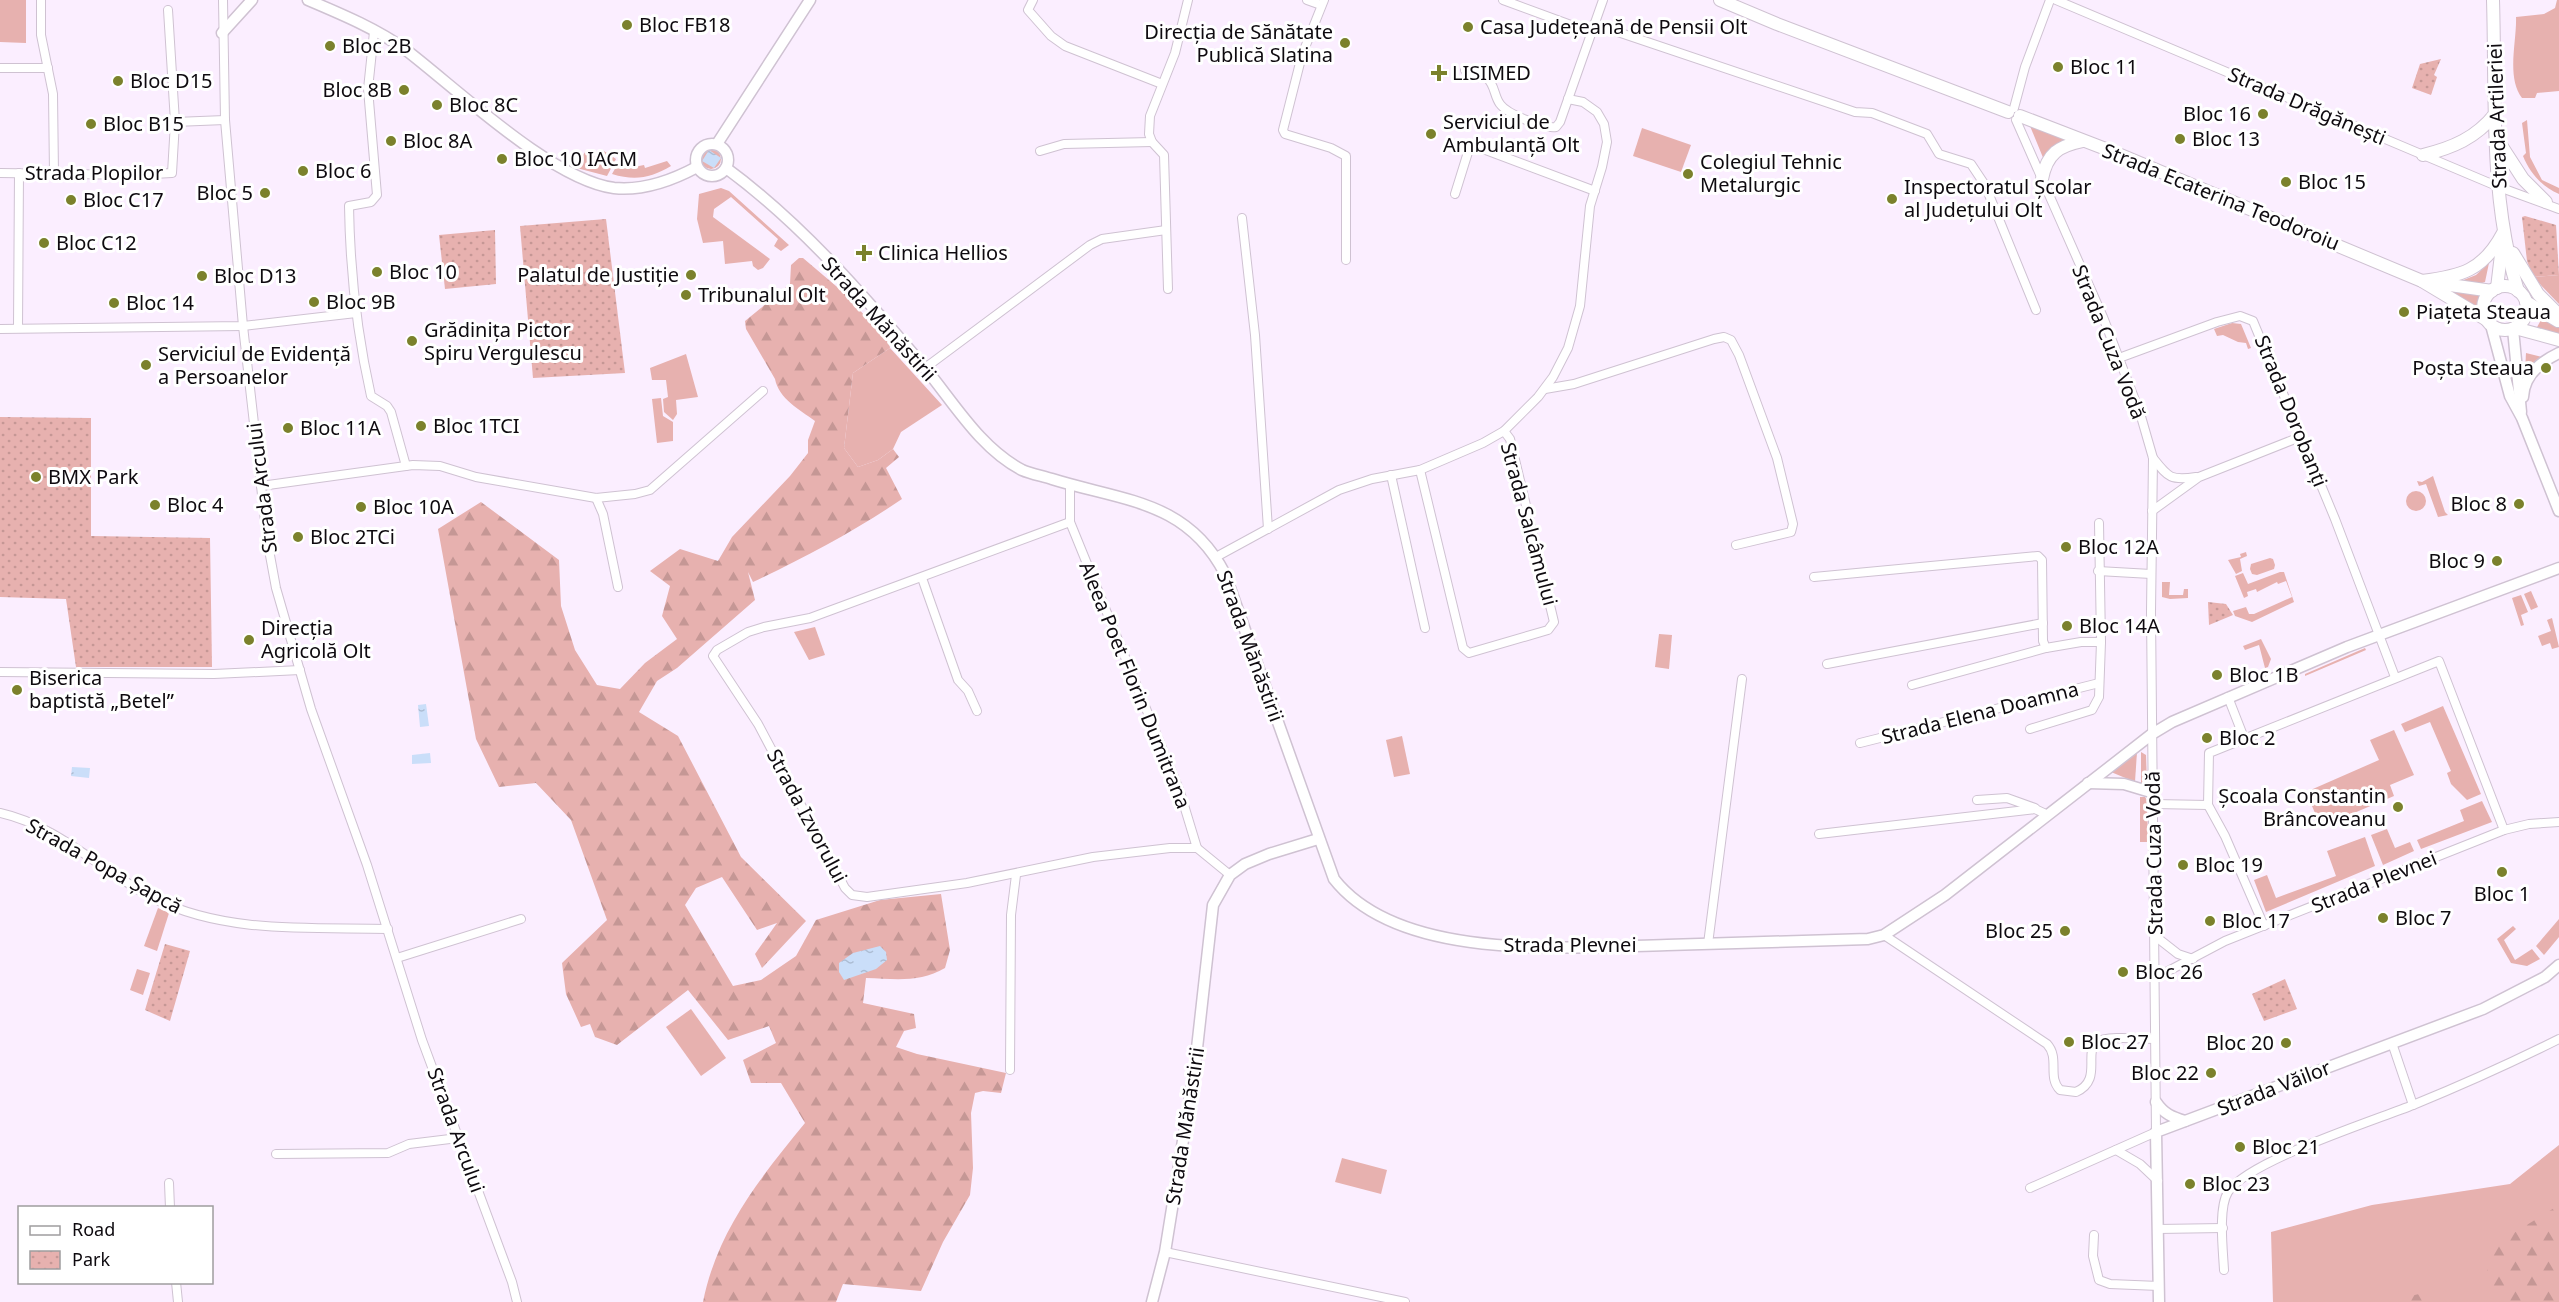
<svg xmlns="http://www.w3.org/2000/svg" width="2559" height="1302" viewBox="0 0 2559 1302" font-family="'Noto Sans',sans-serif">
<defs>
<pattern id="forest-firs" width="22" height="20" patternUnits="userSpaceOnUse" patternTransform="scale(1.5)"><rect width="22" height="20" fill="#e7b1af"/><path d="M5 1l3.5 6h-7zM16 11l3.5 6h-7z" fill="#c59795"/></pattern>
<pattern id="park-dots" width="8" height="8" patternUnits="userSpaceOnUse" patternTransform="scale(1.5)"><rect width="8" height="8" fill="#e7b1af"/><path d="M2 2h.1M6 6h.1" fill="none" stroke="#c59795" stroke-width="1.8" stroke-linecap="round"/></pattern>
<pattern id="water-ripples" width="26" height="14" patternUnits="userSpaceOnUse" patternTransform="scale(1.5)"><rect width="26" height="14" fill="#cadef9"/><path d="M2 4q2-2 4 0t4 0M15 11q2-2 4 0t4 0" fill="none" stroke="#acbdd4"/></pattern>
</defs>
<rect width="100%" height="100%" fill="#fbeeff"/>
<g fill="#e7b1af">
<path d="M0 0H26V43L0 42Z"/>
<path d="M2557 0H2559V91L2537 93 2535 98H2522C2506 77 2517 41 2516 17L2544 14 2555 8Z"/>
<path d="M2527 120 2530 157 2542 180 2559 188V194C2542 187 2530 173 2523 156L2526 153 2522 123Z"/>
<path d="M2032 124 2063 138V141L2049 150 2044 160 2030 126Z"/>
<path d="M1642 128 1691 145 1681 172 1633 156Z"/>
<circle cx="711" cy="159" r="10"/>
<path d="M601 149 616 159 607 176 569 166 577 152 583 155 586 151 596 157Z"/>
<path d="M620 160 634 167 644 165 645 168 667 161 671 166C651 178 635 181 612 174Z"/>
<path d="M721 188 729 191 789 245 781 251 774 246 778 239 731 197 714 209 713 217 770 259 763 268 758 270 753 266 752 261 725 264 723 241 703 243 697 219 699 194Z"/>
<path d="M2489 263 2485 282 2479 284 2461 281 2476 275Z"/>
<path d="M2559 275V304L2533 277Z"/>
<path d="M2436 285 2480 296 2475 309Z"/>
<path d="M2542 318 2559 328V337L2535 331Z"/>
<path d="M2232 323 2241 324 2251 348 2248 349 2246 343 2238 342 2223 335 2217 336 2214 329Z"/>
<path d="M890 348 942 405 901 432 893 449 878 460 858 467 844 448 853 373Z"/>
<path d="M2526 353 2542 357 2526 372 2525 371Z"/>
<path d="M686 354 698 397 676 400 677 414 673 420 664 412 663 399 668 397 666 380H652L650 368Z"/>
<path d="M661 398 663 416 673 422V441L657 443 652 399Z"/>
<path d="M2433 476 2445 512 2448 515 2438 517 2426 484 2419 486 2417 481 2422 482Z"/>
<circle cx="2416" cy="501" r="10"/>
<path d="M2246 552 2247 556 2240 559 2242 571 2236 574 2228 560 2241 557 2240 554Z"/>
<path d="M2270 558 2273 559 2275 565 2274 569 2257 575 2252 574 2250 569 2251 564Z"/>
<path d="M2280 572H2284L2294 602 2252 622 2235 616 2233 611 2246 607 2249 614H2254L2292 597 2286 581 2278 584 2277 582 2257 592 2256 589 2247 592 2248 596 2244 598 2235 576 2243 573 2248 584Z"/>
<path d="M2162 582H2170L2169 595H2183L2184 589H2188V598L2170 599 2162 597Z"/>
<path d="M2531 591 2538 607 2531 610 2524 594Z"/>
<path d="M2521 595 2528 612 2521 615 2524 625 2521 626 2512 598Z"/>
<path d="M2552 618 2559 647 2552 649 2550 643 2542 646 2538 636 2551 631 2547 620Z"/>
<path d="M815 627 825 655 809 660 794 632Z"/>
<path d="M1659 634 1672 635 1669 669 1655 667Z"/>
<path d="M2261 639 2271 659 2268 667 2265 668 2259 645 2245 650 2243 646Z"/>
<path d="M2365 648 2366 650 2305 676V674Z"/>
<path d="M2443 706 2481 794 2467 800 2451 784 2447 773 2451 771 2430 722 2405 732 2401 724Z"/>
<path d="M2394 730 2414 775 2390 785 2394 796 2321 827 2306 792 2379 760 2370 740Z"/>
<path d="M1402 736 1410 774 1394 777 1386 740Z"/>
<path d="M2137 752 2135 782 2111 772Z"/>
<path d="M2141 752 2146 755 2147 784H2141Z"/>
<path d="M2140 797H2145L2147 800 2148 842H2140Z"/>
<path d="M2482 801 2492 822 2421 849 2417 840 2464 821 2460 810Z"/>
<path d="M2387 829 2395 848 2410 842 2414 851 2383 865 2371 835Z"/>
<path d="M2365 837 2375 866 2266 912 2254 880 2267 875 2276 898 2336 876 2327 851Z"/>
<path d="M158 908 169 913 157 951 144 946Z"/>
<path d="M2559 919V937L2544 955 2536 946Z"/>
<path d="M2513 926 2516 929 2504 940 2515 960 2532 949 2540 959 2527 966 2511 963 2497 939Z"/>
<path d="M137 969 150 973 143 995 130 990Z"/>
<path d="M691 1009 726 1058 701 1076 666 1027Z"/>
<path d="M2559 1145V1302H2273L2271 1232 2372 1205 2510 1184Z"/>
<path d="M1342 1158 1387 1170 1381 1194 1335 1182Z"/>
</g>
<g fill="url(#forest-firs)">
<path d="M799 258H803L843 292 889 342 890 348 853 373 844 448 858 467 878 460 893 449 899 457 886 468 902 499C855 531 804 558 753 582L748 572 755 600 677 668 657 681 639 712 678 736 741 857 806 921 762 968 755 954 777 923 757 930 722 877 696 888 685 905 733 986 761 980 796 956 816 920 880 900 941 894 950 950 945 968C920 983 895 979 866 978L863 1003 914 1014 916 1028 904 1031 896 1047 917 1054 1006 1073 1001 1093 983 1091 975 1093 971 1113 973 1168 970 1195 943 1242 921 1291 843 1284 836 1302H703C717 1231 760 1178 805 1123L781 1083H751L743 1060 776 1043 769 1026 728 1040 688 990 617 1045 595 1037 590 1024 581 1027 566 994 562 963 607 920 571 820 536 783 499 787 476 739 438 529 481 502 559 560 561 606 575 650 597 685 620 689 645 663 677 639 662 616 670 586 650 571 680 549 718 561 732 537 790 476 808 453V440L815 421C799 409 779 399 775 379L746 329 745 321 790 284 791 265Z"/>
<path d="M2559 1205V1302H2503L2491 1297 2484 1283 2493 1246Z"/>
<path d="M2419 1294 2437 1297 2446 1302H2403L2406 1297Z"/>
</g>
<g fill="url(#park-dots)">
<path d="M2441 59 2434 75 2437 77 2431 95 2412 88 2420 64Z"/>
<path d="M2525 216 2556 225 2559 275 2533 277 2527 261 2522 217Z"/>
<path d="M606 219 625 373 533 378 520 226Z"/>
<path d="M495 230 496 284 445 289 439 235Z"/>
<path d="M0 417 91 418V536L210 538 212 667H76L66 599 0 597Z"/>
<path d="M2208 602 2226 604 2233 615 2209 625Z"/>
<path d="M165 944 190 951 170 1021 145 1010Z"/>
<path d="M2285 979 2297 1009 2264 1021 2252 994Z"/>
</g>
<g fill="url(#water-ripples)">
<path d="M709 150 721 158 714 168 702 161Z"/>
<path d="M426 704 429 726 420 727 418 705Z"/>
<path d="M430 753 431 763 412 764V755Z"/>
<path d="M72 767 90 768 89 778 71 776Z"/>
<path d="M880 946 886 952 887 960 876 969 844 980 839 972V963L853 953Z"/>
</g>
<g fill="none" stroke-linecap="round" stroke-linejoin="round">
<g stroke="#cfc2d2" stroke-width="10">
<g id="minor">
<path d="M41 0V35L53 94 54 174"/>
<path d="M223 0 225 120 243 326 267 539 276 588 311 709 367 865 422 1040 512 1282 517 1302"/>
<path d="M1033 0 1028 10 1051 36 1065 46 1162 84"/>
<path d="M1307 0 1321 5"/>
<path d="M1324 0 1302 55 1283 130 1285 134 1331 148 1346 156V260"/>
<path d="M1503 0 1590 32"/>
<path d="M2056 0 2499 187 2559 209"/>
<path d="M1594 24 1855 112 1872 113 1927 134 1939 154 1971 164 1985 185 2036 310"/>
<path d="M374 32 368 89 377 195 371 202 349 206C350 269 357 334 371 396L387 406 391 412 406 466"/>
<path d="M0 68H48"/>
<path d="M1465 70C1472 72 1481 74 1487 78 1495 85 1494 96 1500 104 1507 114 1544 129 1556 127L1560 122 1603 0"/>
<path d="M2014 108 2025 67 2050 0"/>
<path d="M2016 120 2103 317 2140 413 2153 458 2151 612 2156 1132 2030 1188"/>
<path d="M175 122 225 120"/>
<path d="M1040 151 1064 144 1152 142"/>
<path d="M0 173 135 175 172 173 175 122 168 10"/>
<path d="M1455 194 1469 149 1475 146 1595 191"/>
<path d="M1242 218 1255 335 1268 529"/>
<path d="M1168 289 1164 155 1152 142 1149 134 1150 116 1175 53 1188 0"/>
<path d="M18 328 19 173"/>
<path d="M0 329 243 326 356 313"/>
<path d="M2119 358 2217 322 2240 316 2253 321 2335 519 2395 677"/>
<path d="M925 368 1090 245 1102 239 1166 230"/>
<path d="M1545 389 1574 384 1714 339 1724 337 1731 340 1739 355 1777 458 1793 524 1791 532 1736 545"/>
<path d="M2153 458C2168 477 2170 481 2196 477"/>
<path d="M1420 470 1463 648 1469 653 1548 630 1554 622 1510 439 1504 431"/>
<path d="M1391 475 1425 628"/>
<path d="M1070 485V522L1180 792 1197 848"/>
<path d="M261 486 413 465 440 466 476 477 596 498 635 494 650 490 763 391"/>
<path d="M596 498 603 514 618 587"/>
<path d="M2152 511 2199 477 2300 437"/>
<path d="M1070 522 810 618 764 627 748 632 717 650 713 656 758 724 845 888 852 895 867 897 967 883 1093 857 1170 848H1197L1230 875"/>
<path d="M1216 557 1339 490 1372 479 1420 470 1483 443 1504 431 1538 397 1553 377 1568 348 1580 306 1590 206 1602 167 1607 142 1604 124 1597 112 1583 102 1568 99"/>
<path d="M2098 571 2151 574"/>
<path d="M1814 577 2038 556 2042 560 2043 641 2046 648 2081 642H2101"/>
<path d="M922 578 958 680 968 691 977 711"/>
<path d="M1827 664 2043 623"/>
<path d="M0 672 214 674 300 670"/>
<path d="M1912 685 2046 648"/>
<path d="M2228 697 2244 738"/>
<path d="M2030 729 2092 710 2099 697 2101 642 2099 523"/>
<path d="M1860 743 2099 683"/>
<path d="M1977 800 2007 798 2035 808"/>
<path d="M2154 804 2208 805"/>
<path d="M0 813C59 826 102 872 155 899 226 934 311 927 388 929"/>
<path d="M1819 834 2035 809 2048 815"/>
<path d="M2264 926 2225 836 2208 805 2209 753 2439 661 2504 830"/>
<path d="M1884 935 2047 1044C2060 1058 2047 1077 2060 1090L2076 1092C2103 1080 2083 1053 2097 1042 2106 1035 2142 1039 2155 1039"/>
<path d="M2155 936 2178 954 2193 959"/>
<path d="M1708 944 1742 679"/>
<path d="M397 958 521 919"/>
<path d="M2155 978 2225 941 2504 830 2529 824 2559 822"/>
<path d="M2392 1043 2413 1105"/>
<path d="M1010 1070 1011 915 1016 875"/>
<path d="M2116 1150 2140 1164 2158 1181"/>
<path d="M276 1154 388 1153 409 1144 458 1138"/>
<path d="M169 1183 170 1208"/>
<path d="M2158 1229 2223 1228"/>
<path d="M2094 1235 2093 1256 2099 1280 2110 1284 2159 1286"/>
<path d="M1165 1252 1405 1302"/>
<path d="M2224 1270C2223 1250 2218 1208 2228 1192 2248 1161 2373 1121 2413 1105 2462 1085 2511 1063 2559 1039"/>
<path d="M176 1282 178 1302"/>
</g>
</g>
<g stroke="#cfc2d2" stroke-width="13">
<g id="tertiary">
<path d="M308 0C341 14 377 29 406 50 457 89 552 180 614 188 643 191 671 181 697 167"/>
<path d="M222 33 252 0"/>
<circle cx="712" cy="160" r="16"/>
<path d="M717 144 810 0"/>
<path d="M726 168C801 223 865 297 925 368 954 403 980 448 1022 470 1031 474 1043 476 1052 479 1122 501 1187 500 1225 574L1334 879C1400 963 1571 947 1667 945 1734 943 1801 941 1868 939L1884 935 1945 895 2152 734 2172 722 2347 647 2559 568"/>
<path d="M2491 325 2510 396 2522 418 2559 511"/>
<path d="M2513 329 2521 412"/>
<path d="M2523 397C2524 375 2540 362 2559 353"/>
<path d="M2088 783 2124 784 2154 793"/>
<path d="M2156 1102C2164 1114 2172 1117 2185 1121"/>
<path d="M1152 1302 1165 1252 1195 1066 1213 905 1230 875 1245 864 1269 854 1318 839"/>
<path d="M2159 1302 2156 1132 2483 1009 2545 977 2559 965"/>
</g>
</g>
<g stroke="#cfc2d2" stroke-width="14">
<g id="secondary">
<path d="M1720 0 1777 24 2008 112"/>
<path d="M2493 0C2496 97 2489 198 2518 291"/>
<path d="M2020 116 2111 151 2422 281 2487 320"/>
<path d="M2499 142 2523 179 2546 202"/>
<path d="M2423 155C2452 148 2476 138 2495 114"/>
<path d="M2042 179C2047 153 2059 146 2083 141"/>
<path d="M2513 253 2538 294 2559 315"/>
<path d="M2422 281C2461 276 2483 271 2503 233"/>
<path d="M2436 283 2492 291"/>
<circle cx="2505" cy="308" r="22"/>
<path d="M2497 288 2502 246"/>
<path d="M2526 302 2558 321"/>
<path d="M2515 328 2559 340"/>
</g>
</g>
<use href="#minor" stroke="#fff" stroke-width="8"/>
<use href="#tertiary" stroke="#fff" stroke-width="10"/>
<use href="#secondary" stroke="#fff" stroke-width="12"/>
</g>
<g fill="#7b812c" stroke="#fff" stroke-width="2">
<circle cx="627" cy="25" r="6"/>
<circle cx="1468" cy="27" r="6"/>
<circle cx="1345" cy="43" r="6"/>
<circle cx="330" cy="46" r="6"/>
<circle cx="2058" cy="67" r="6"/>
<path d="M1436 64h6v6h6v6h-6v6h-6v-6h-6v-6h6z"/>
<circle cx="118" cy="81" r="6"/>
<circle cx="404" cy="90" r="6"/>
<circle cx="437" cy="105" r="6"/>
<circle cx="2263" cy="114" r="6"/>
<circle cx="91" cy="124" r="6"/>
<circle cx="1431" cy="134" r="6"/>
<circle cx="2180" cy="139" r="6"/>
<circle cx="391" cy="141" r="6"/>
<circle cx="502" cy="159" r="6"/>
<circle cx="303" cy="171" r="6"/>
<circle cx="1688" cy="174" r="6"/>
<circle cx="2286" cy="182" r="6"/>
<circle cx="265" cy="193" r="6"/>
<circle cx="1892" cy="199" r="6"/>
<circle cx="71" cy="200" r="6"/>
<circle cx="44" cy="243" r="6"/>
<path d="M861 244h6v6h6v6h-6v6h-6v-6h-6v-6h6z"/>
<circle cx="377" cy="272" r="6"/>
<circle cx="691" cy="275" r="6"/>
<circle cx="202" cy="276" r="6"/>
<circle cx="686" cy="295" r="6"/>
<circle cx="314" cy="302" r="6"/>
<circle cx="114" cy="303" r="6"/>
<circle cx="2404" cy="312" r="6"/>
<circle cx="412" cy="341" r="6"/>
<circle cx="146" cy="365" r="6"/>
<circle cx="2546" cy="368" r="6"/>
<circle cx="421" cy="426" r="6"/>
<circle cx="288" cy="428" r="6"/>
<circle cx="36" cy="477" r="6"/>
<circle cx="2519" cy="504" r="6"/>
<circle cx="155" cy="505" r="6"/>
<circle cx="361" cy="507" r="6"/>
<circle cx="298" cy="537" r="6"/>
<circle cx="2066" cy="547" r="6"/>
<circle cx="2497" cy="561" r="6"/>
<circle cx="2067" cy="626" r="6"/>
<circle cx="249" cy="640" r="6"/>
<circle cx="2217" cy="675" r="6"/>
<circle cx="17" cy="690" r="6"/>
<circle cx="2207" cy="738" r="6"/>
<circle cx="2398" cy="807" r="6"/>
<circle cx="2183" cy="865" r="6"/>
<circle cx="2502" cy="872" r="6"/>
<circle cx="2383" cy="918" r="6"/>
<circle cx="2210" cy="921" r="6"/>
<circle cx="2065" cy="931" r="6"/>
<circle cx="2123" cy="972" r="6"/>
<circle cx="2069" cy="1042" r="6"/>
<circle cx="2286" cy="1043" r="6"/>
<circle cx="2211" cy="1073" r="6"/>
<circle cx="2240" cy="1147" r="6"/>
<circle cx="2190" cy="1184" r="6"/>
</g>
<g text-anchor="middle" stroke-width="6" stroke-linejoin="round" paint-order="stroke">
<g font-size="20" fill="#0e0a0f" stroke="#fff" text-anchor="start">
<text x="639" y="32">Bloc FB18</text>
<text x="1480" y="34">Casa Județeană de Pensii Olt</text>
<text x="1333" y="39" text-anchor="end">Direcția de Sănătate<tspan x="1333" dy="23">Publică Slatina</tspan></text>
<text x="342" y="53">Bloc 2B</text>
<text x="2070" y="74">Bloc 11</text>
<text x="1452" y="80">LISIMED</text>
<text x="130" y="88">Bloc D15</text>
<text x="392" y="97" text-anchor="end">Bloc 8B</text>
<text x="449" y="112">Bloc 8C</text>
<text x="2251" y="121" text-anchor="end">Bloc 16</text>
<text x="1443" y="129">Serviciul de<tspan x="1443" dy="23">Ambulanță Olt</tspan></text>
<text x="103" y="131">Bloc B15</text>
<text x="2192" y="146">Bloc 13</text>
<text x="403" y="148">Bloc 8A</text>
<text x="514" y="166">Bloc 10 IACM</text>
<text x="1700" y="169">Colegiul Tehnic<tspan x="1700" dy="23">Metalurgic</tspan></text>
<text x="315" y="178">Bloc 6</text>
<text x="2298" y="189">Bloc 15</text>
<text x="1904" y="194">Inspectoratul Școlar<tspan x="1904" dy="23">al Județului Olt</tspan></text>
<text x="253" y="200" text-anchor="end">Bloc 5</text>
<text x="83" y="207">Bloc C17</text>
<text x="56" y="250">Bloc C12</text>
<text x="878" y="260">Clinica Hellios</text>
<text x="389" y="279">Bloc 10</text>
<text x="679" y="282" text-anchor="end">Palatul de Justiție</text>
<text x="214" y="283">Bloc D13</text>
<text x="698" y="302">Tribunalul Olt</text>
<text x="326" y="309">Bloc 9B</text>
<text x="126" y="310">Bloc 14</text>
<text x="2416" y="319">Piațeta Steaua</text>
<text x="424" y="337">Grădinița Pictor<tspan x="424" dy="23">Spiru Vergulescu</tspan></text>
<text x="158" y="361">Serviciul de Evidență<tspan x="158" dy="23">a Persoanelor</tspan></text>
<text x="2534" y="375" text-anchor="end">Poșta Steaua</text>
<text x="433" y="433">Bloc 1TCI</text>
<text x="300" y="435">Bloc 11A</text>
<text x="48" y="484">BMX Park</text>
<text x="2507" y="511" text-anchor="end">Bloc 8</text>
<text x="167" y="512">Bloc 4</text>
<text x="373" y="514">Bloc 10A</text>
<text x="310" y="544">Bloc 2TCi</text>
<text x="2078" y="554">Bloc 12A</text>
<text x="2485" y="568" text-anchor="end">Bloc 9</text>
<text x="2079" y="633">Bloc 14A</text>
<text x="261" y="635">Direcția<tspan x="261" dy="23">Agricolă Olt</tspan></text>
<text x="2229" y="682">Bloc 1B</text>
<text x="29" y="685">Biserica<tspan x="29" dy="23">baptistă „Betel”</tspan></text>
<text x="2219" y="745">Bloc 2</text>
<text x="2386" y="803" text-anchor="end">Școala Constantin<tspan x="2386" dy="23">Brâncoveanu</tspan></text>
<text x="2195" y="872">Bloc 19</text>
<text x="2502" y="901" text-anchor="middle">Bloc 1</text>
<text x="2395" y="925">Bloc 7</text>
<text x="2222" y="928">Bloc 17</text>
<text x="2053" y="938" text-anchor="end">Bloc 25</text>
<text x="2135" y="979">Bloc 26</text>
<text x="2081" y="1049">Bloc 27</text>
<text x="2274" y="1050" text-anchor="end">Bloc 20</text>
<text x="2199" y="1080" text-anchor="end">Bloc 22</text>
<text x="2252" y="1154">Bloc 21</text>
<text x="2202" y="1191">Bloc 23</text>
</g>
<g font-size="20" fill="#0e0a0f" stroke="#fff">
<text transform="translate(2307 106) rotate(23)" y="7">Strada Drăgănești</text>
<text transform="translate(2497 116) rotate(-92)" y="7">Strada Artileriei</text>
<text x="94" y="180">Strada Plopilor</text>
<text transform="translate(2221 197) rotate(22)" y="7">Strada Ecaterina Teodoroiu</text>
<text transform="translate(879 319) rotate(48)" y="7">Strada Mănăstirii</text>
<text transform="translate(2109 342) rotate(68)" y="7">Strada Cuza Vodă</text>
<text transform="translate(2291 411) rotate(68)" y="7">Strada Dorobanți</text>
<text transform="translate(262 488) rotate(-97)" y="7">Strada Arcului</text>
<text transform="translate(1529 524) rotate(75)" y="7">Strada Salcâmului</text>
<text transform="translate(1250 646) rotate(70)" y="7">Strada Mănăstirii</text>
<text transform="translate(1135 685) rotate(68)" y="7">Aleea Poet Florin Dumitrana</text>
<text transform="translate(1980 713) rotate(-14)" y="7">Strada Elena Doamna</text>
<text transform="translate(807 816) rotate(62)" y="7">Strada Izvorului</text>
<text transform="translate(2154 853) rotate(-91)" y="7">Strada Cuza Vodă</text>
<text transform="translate(104 866) rotate(29)" y="7">Strada Popa Șapcă</text>
<text transform="translate(2374 882) rotate(-22)" y="7">Strada Plevnei</text>
<text x="1570" y="952">Strada Plevnei</text>
<text transform="translate(2274 1088) rotate(-21)" y="7">Strada Văilor</text>
<text transform="translate(1185 1126) rotate(-81)" y="7">Strada Mănăstirii</text>
<text transform="translate(456 1130) rotate(70)" y="7">Strada Arcului</text>
</g>
</g>
<rect x="18" y="1206" width="195" height="78" fill="#ffffff" stroke="#9f9d9f" stroke-width="1.5"/>
<rect x="30" y="1226" width="30" height="9" fill="#ffffff" stroke="#9f9d9f" stroke-width="1.5"/>
<text x="72" y="1236" font-size="18" fill="#0e0a0f">Road</text>
<rect x="30" y="1251" width="30" height="18" fill="url(#park-dots)" stroke="#9f9d9f" stroke-width="1.5"/>
<text x="72" y="1266" font-size="18" fill="#0e0a0f">Park</text>
</svg>
